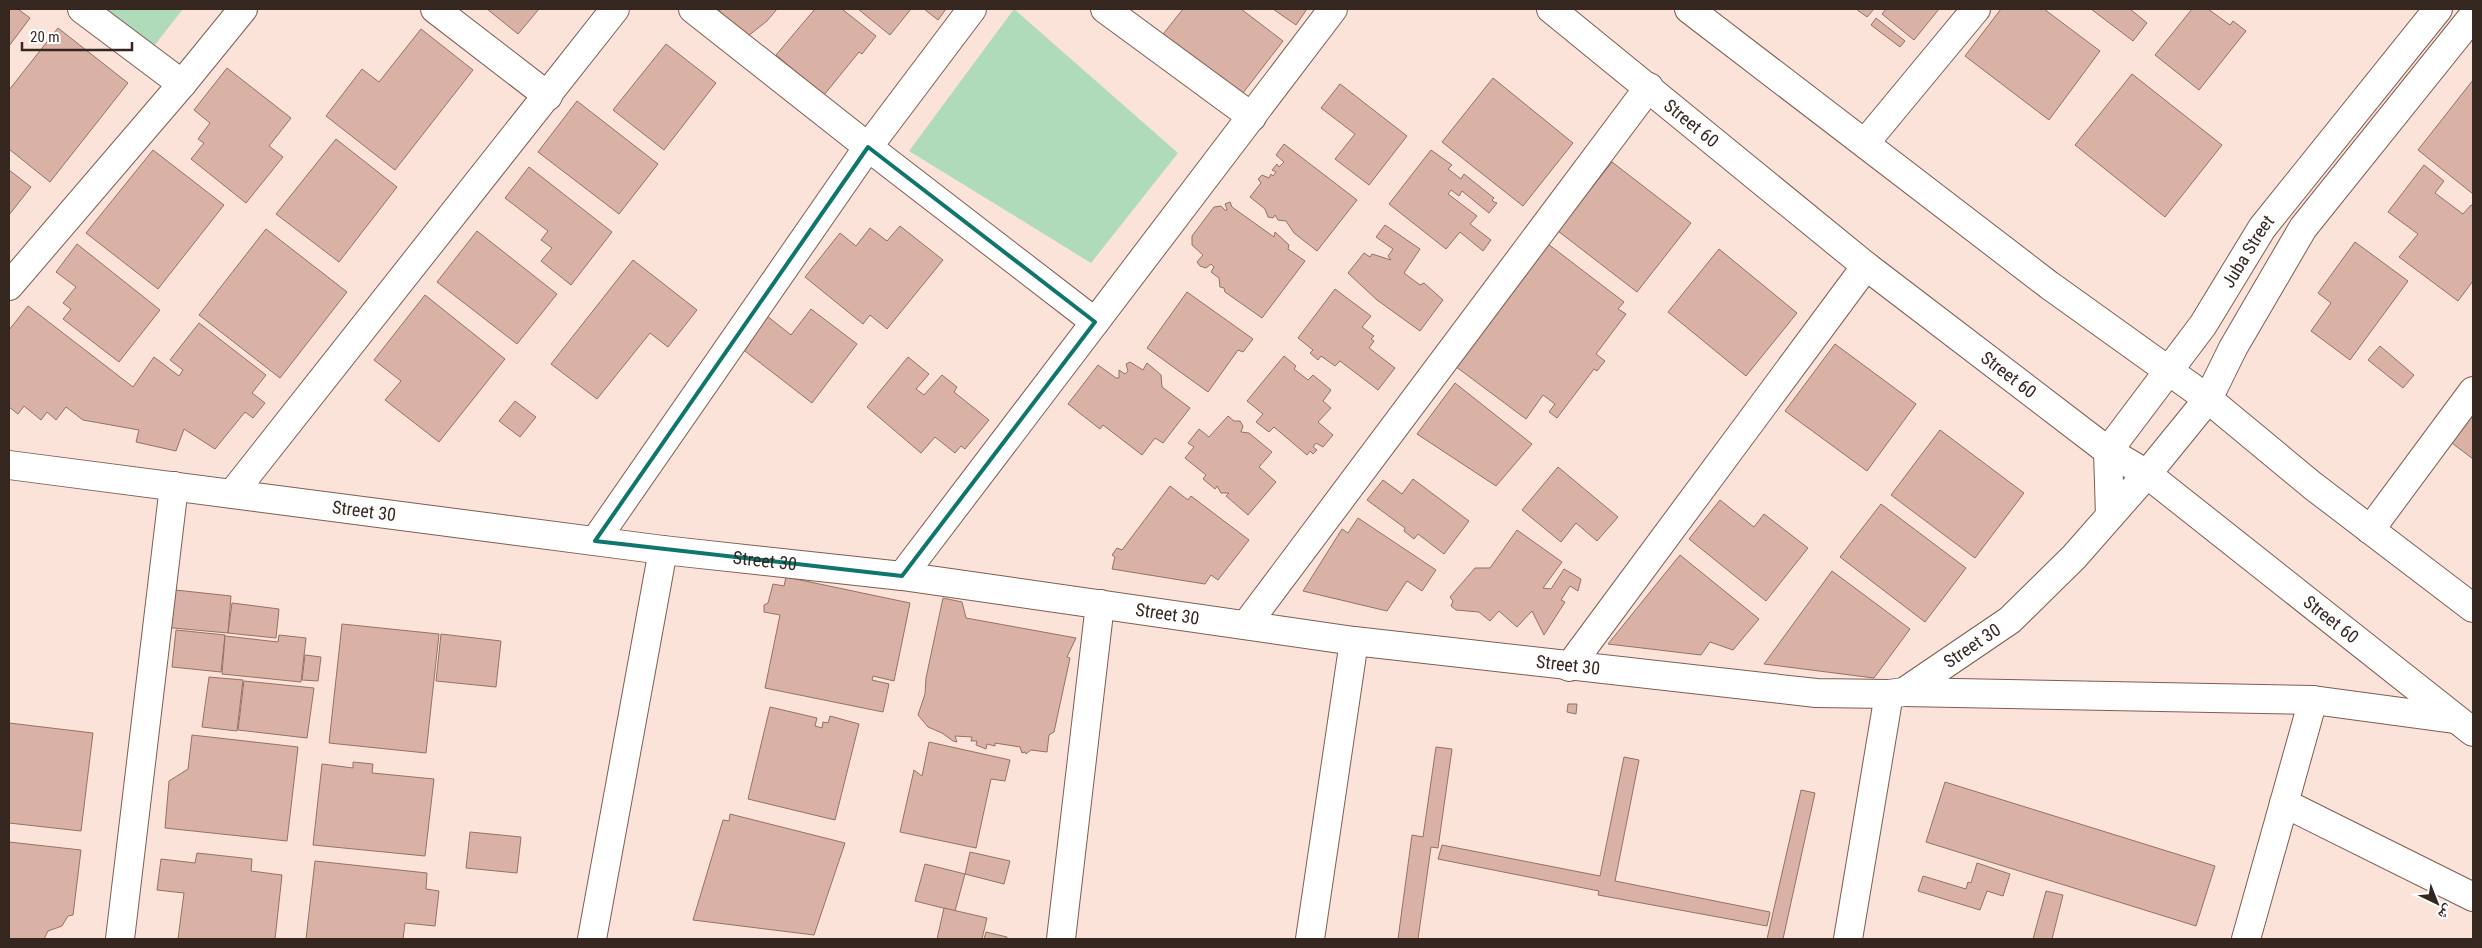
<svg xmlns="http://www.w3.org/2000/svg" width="2482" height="948" viewBox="0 0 2482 948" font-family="'Roboto Condensed','Noto Naskh Arabic',sans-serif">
<rect width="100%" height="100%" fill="#fbe3da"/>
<g fill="#afdbbb">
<path d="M105 9H183L154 46Z"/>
<path d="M1014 9 1178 153 1091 263 909 151Z"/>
</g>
<g fill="#d9b2a5" stroke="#957165">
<path d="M9 9H18L30 18 9 46Z"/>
<path d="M487 9H539L518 34Z"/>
<path d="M718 9H777L767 21 743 40Z"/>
<path d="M815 9H842L876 36 862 54 859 52 824 95 776 55Z"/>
<path d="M858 9H911L890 35Z"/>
<path d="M924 9H946L938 20Z"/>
<path d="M1183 9H1241L1283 41 1236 102 1160 38Z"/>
<path d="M1273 9H1307L1296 25Z"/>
<path d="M1856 9H1874L1867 17Z"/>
<path d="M1886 9H1939L1914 40 1882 14Z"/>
<path d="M2001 9H2044L2100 51 2049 120 1965 56Z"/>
<path d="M2091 9H2130L2147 23 2133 41Z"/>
<path d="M2192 9H2208L2230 25 2233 21 2246 31 2199 90 2155 55Z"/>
<path d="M1876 18 1905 41 1900 47 1871 25Z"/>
<path d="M58 28 128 83 50 182 9 149V90Z"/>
<path d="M421 29 473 70 395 170 326 116 362 69 379 82Z"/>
<path d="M666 44 716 83 664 150 613 110Z"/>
<path d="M227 68 291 118 269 146 283 157 246 203 191 159 204 143 198 139 210 123 194 110Z"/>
<path d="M2132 74 2222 145 2165 217 2075 145Z"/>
<path d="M1493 78 1573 143 1523 206 1442 142Z"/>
<path d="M2473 80V194L2418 150Z"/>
<path d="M1340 84 1407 136 1369 185 1335 159 1355 134 1321 108Z"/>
<path d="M577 101 658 164 619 214 538 152Z"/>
<path d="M336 139 397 187 339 262 276 214Z"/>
<path d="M1284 144 1357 200 1317 251 1294 233 1286 221 1278 220 1275 215 1273 218 1268 217 1265 209 1250 197 1261 183 1258 179 1262 175 1269 178 1271 174 1273 176 1276 172 1272 170 1277 164 1279 167 1284 162 1276 155Z"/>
<path d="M153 150 224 205 158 289 86 233Z"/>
<path d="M1431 150 1452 165 1448 169 1461 179 1464 174 1494 198 1492 200 1494 202 1497 203 1489 213 1462 191 1459 196 1451 190 1448 194 1477 216 1470 224 1491 240 1483 251 1460 232 1446 249 1389 204Z"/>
<path d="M1612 162 1691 223 1637 292 1558 231Z"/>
<path d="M2424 165 2444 181 2435 193 2463 214 2471 205 2473 206V281L2458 301 2399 257 2418 234 2388 212Z"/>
<path d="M529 167 612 232 571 285 541 261 552 248 541 240 548 231 505 198Z"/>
<path d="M9 170 31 187 9 215Z"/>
<path d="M1230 202 1232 207 1274 237 1275 232 1289 245 1288 249 1305 261 1262 318 1225 292 1224 288 1220 287 1219 278 1211 272 1214 267 1211 264 1206 268 1200 266 1197 262 1203 255 1192 245V236L1214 207 1221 206 1226 211 1227 209 1225 204Z"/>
<path d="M1385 225 1420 249 1404 273 1420 285 1424 283 1443 300 1420 331 1377 300 1348 273 1364 253 1370 257 1372 254 1391 260 1388 256 1393 249 1376 237Z"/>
<path d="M900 226 943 260 887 329 870 315 863 324 805 277 840 233 856 246 870 228 887 241Z"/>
<path d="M266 229 347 292 280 378 199 315Z"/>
<path d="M477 231 557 294 517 344 437 282Z"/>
<path d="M2355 242 2408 281 2350 360 2311 331 2331 303 2318 293Z"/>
<path d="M77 244 160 310 119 362 63 319 71 309 63 303 76 287 56 272Z"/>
<path d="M1548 244 1624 302 1618 309 1626 314 1596 354 1605 361 1597 371 1594 369 1557 418 1549 412 1555 404 1543 395 1526 419 1455 366Z"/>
<path d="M1719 249 1797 313 1746 376 1668 312Z"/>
<path d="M633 260 697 310 668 347 650 333 597 399 551 364Z"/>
<path d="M1335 289 1371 316 1362 327 1374 336 1371 339 1374 341 1369 348 1395 368 1378 390 1340 361 1335 366 1321 356 1318 360 1310 353 1313 350 1298 338Z"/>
<path d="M1187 292 1253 339 1243 352 1238 350 1208 392 1147 348Z"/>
<path d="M425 295 505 359 439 442 385 400 401 381 374 360Z"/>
<path d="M28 306 133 387 154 357 179 376 183 370 170 360 199 323 266 375 252 393 265 403 253 418 245 412 215 449 184 429 176 451 136 442 139 430 83 420 66 407 56 420 47 412 41 420 24 406 18 414 9 407V330Z"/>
<path d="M811 309 857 344 812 403 741 348 767 316 791 335Z"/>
<path d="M1835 344 1916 404 1867 471 1785 411Z"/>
<path d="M2380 346 2414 375 2403 388 2368 360Z"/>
<path d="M1284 356 1296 366 1294 369 1308 380 1313 375 1331 390 1323 401 1331 408 1318 422 1333 435 1323 447 1316 443 1313 447 1317 450 1313 454 1310 451 1307 455 1274 427 1269 432 1256 422 1263 414 1247 401Z"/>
<path d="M908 357 929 374 916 389 924 395 942 375 957 387 954 392 989 420 965 449 961 446 955 453 935 437 921 453 867 407Z"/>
<path d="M1130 362 1143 370 1147 363 1161 375 1162 387 1190 408 1163 443 1155 438 1142 455 1103 425 1100 429 1068 404 1098 365 1116 378H1119V370L1125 374 1128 371 1126 364Z"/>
<path d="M1455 383 1532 444 1496 486 1417 434Z"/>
<path d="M515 401 536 417 520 437 499 421Z"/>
<path d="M2473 407V459L2448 440Z"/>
<path d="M1228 416 1234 421H1240L1243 426 1241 432 1249 433 1272 452 1259 467 1276 482 1248 515 1226 496 1229 493H1221L1217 486 1215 489 1203 479 1206 475 1185 458 1194 447 1188 443 1199 429 1209 437Z"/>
<path d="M1940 430 2024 493 1975 558 1891 495Z"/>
<path d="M1558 467 1618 517 1597 541 1576 523 1561 542 1522 510Z"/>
<path d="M1413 479 1469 521 1444 554 1418 534 1414 539 1404 531 1405 528 1367 500 1383 480 1402 494Z"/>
<path d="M1170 486 1188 500 1191 496 1249 540 1218 580 1211 575 1205 584 1112 569 1115 557 1112 555 1117 548 1122 550Z"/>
<path d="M1720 500 1754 527 1764 514 1808 548 1766 601 1689 539Z"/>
<path d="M1881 504 1966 568 1925 622 1840 557Z"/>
<path d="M1358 518 1436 570 1422 591 1407 581 1387 611 1303 591 1342 529 1348 533Z"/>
<path d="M1517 530 1562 562 1543 588 1551 589 1564 569 1581 579 1578 591 1570 586 1561 600 1565 602 1544 635 1532 611 1517 627 1499 611 1490 621 1479 612 1456 610 1451 606 1453 601 1450 597 1475 568H1490Z"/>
<path d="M1680 555 1759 619 1733 650 1710 642 1701 655 1608 644Z"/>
<path d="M1832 571 1910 629 1874 678 1764 664Z"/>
<path d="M786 577 910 603 894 681 873 676 872 680 889 684 883 712 765 688 780 615 764 612V605L768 603 773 584 784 586Z"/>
<path d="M166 589 231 596 228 633 162 627Z"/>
<path d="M943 598 962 602 966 618 1076 638 1067 657 1070 658 1054 732 1049 735 1047 752 1031 750 1026 754 1025 752 1022 753 1020 747 995 743V746L987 744 986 749 976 745 977 741H971L972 737 955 736 957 742 953 741 942 733 928 727 918 715 925 694 926 678Z"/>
<path d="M232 603 279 609 276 638 228 633Z"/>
<path d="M342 624 439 634 426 753 329 743Z"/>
<path d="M176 630 225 635 221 672 172 667Z"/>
<path d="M441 634 501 641 496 687 436 681Z"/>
<path d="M279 635 306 638 301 682 222 674 225 636 278 642Z"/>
<path d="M305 655 321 657 318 681 302 680Z"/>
<path d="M209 677 243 680 237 731 202 727Z"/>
<path d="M244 681 314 688 307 738 238 730Z"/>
<path d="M1568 704H1577L1576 714 1567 712Z"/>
<path d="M770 707 817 718 815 726 822 728 823 722 828 723 830 716 859 724 835 820 748 799Z"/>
<path d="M9 723 93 733 81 831 9 823Z"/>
<path d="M192 735 298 747 287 841 165 828 169 781 188 769Z"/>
<path d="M929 742 1010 760 1005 781 991 779 976 848 900 832 914 770 922 776Z"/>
<path d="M1436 747 1452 749 1438 848 1431 847 1418 939H1398L1412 835 1423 837Z"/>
<path d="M1624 757 1639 760 1615 881 1770 912 1767 926 1598 895 1599 891 1438 859 1442 845 1600 876Z"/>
<path d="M353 762 373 764 372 773 434 779 425 856 313 845 322 764 353 768Z"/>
<path d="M1945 782 2215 866 2196 926 1926 842Z"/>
<path d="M1801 790 1815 793 1783 939H1767Z"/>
<path d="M730 814 845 843 814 935 693 920 723 820 729 821Z"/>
<path d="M470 832 521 837 517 873 466 868Z"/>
<path d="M9 842 81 850 73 915 68 916 62 926 48 931 44 939H9Z"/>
<path d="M970 852 1010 861 1004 884 965 874Z"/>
<path d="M197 853 252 859 251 871 282 875 275 939H178L184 893 157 890 161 859 195 863Z"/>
<path d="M315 861 427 873 426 889 439 891 435 926 405 923 403 939H306Z"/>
<path d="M1977 863 2010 874 2003 896 1987 891 1980 910 1918 891 1923 876 1966 889 1968 882 1971 883Z"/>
<path d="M925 864 965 874 955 911 915 901Z"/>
<path d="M2046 891 2063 895 2052 939H2033Z"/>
<path d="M944 908 987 918 982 939H937Z"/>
<path d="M986 932 1007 937V939H984Z"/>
</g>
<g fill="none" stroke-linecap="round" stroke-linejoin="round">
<g stroke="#7f5d51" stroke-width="30">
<g id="street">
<path d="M82 9 182 84"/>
<path d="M435 9 548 96"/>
<path d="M693 9 868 147 1095 322"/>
<path d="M1105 9 1252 117"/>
<path d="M1865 143 1976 9"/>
<path d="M9 286 182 84 243 9"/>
<path d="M232 494 615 9"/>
<path d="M2370 530 2473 391"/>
<path d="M595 541 868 147 972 9"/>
<path d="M902 576 1333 9"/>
<path d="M1246 625 1649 87"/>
<path d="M1569 667 1866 266"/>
<path d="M2284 803 2473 897"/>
<path d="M120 939 174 486"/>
<path d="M592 939 663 550"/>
<path d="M1061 939 1100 604"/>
<path d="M1310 939 1354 641"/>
<path d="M1848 939 1889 694"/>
<path d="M2246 939 2313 700"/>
</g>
</g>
<g stroke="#7f5d51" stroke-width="30">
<g id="secondary">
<path id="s1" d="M1551 9 1866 266 2108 451 2147 474 2473 732"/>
<path d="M1689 9 2049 285 2208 399 2313 486 2473 608"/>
<path id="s2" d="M9 465 663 550 902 576 1354 641 1816 693 1889 694 1904 692 2010 620 2074 557 2147 474 2208 399 2233 348 2303 228 2473 16"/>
<path id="s3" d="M2110 516 2108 451 2203 325 2262 228 2438 9"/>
<path d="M1904 692 2313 700 2454 719"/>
</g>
</g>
<use href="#street" stroke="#fff" stroke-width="28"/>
<use href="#secondary" stroke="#fff" stroke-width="28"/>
</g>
<path fill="none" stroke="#0f766e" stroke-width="4" stroke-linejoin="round" d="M868 147 1095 322 902 576 595 541Z"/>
<g text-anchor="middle" stroke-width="4" stroke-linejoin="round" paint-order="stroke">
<g font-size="18" fill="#352620" stroke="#fff">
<text dy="6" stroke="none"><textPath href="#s1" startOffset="181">Street 60</textPath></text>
<text dy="6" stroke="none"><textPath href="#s3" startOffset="309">Juba Street</textPath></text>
<text dy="6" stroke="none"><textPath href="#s1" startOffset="586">Street 60</textPath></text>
<text dy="6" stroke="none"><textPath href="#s2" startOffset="358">Street 30</textPath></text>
<text dy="6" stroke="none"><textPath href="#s2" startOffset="762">Street 30</textPath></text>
<text dy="6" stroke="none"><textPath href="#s2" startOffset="1168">Street 30</textPath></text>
<text dy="6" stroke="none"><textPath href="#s1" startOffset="991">Street 60</textPath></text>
<text dy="6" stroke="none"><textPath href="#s2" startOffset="1992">Street 30</textPath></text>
<text dy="6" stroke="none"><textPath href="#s2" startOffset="1572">Street 30</textPath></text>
</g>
</g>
<rect width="2482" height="948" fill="none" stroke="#352620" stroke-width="20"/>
<g transform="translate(2437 903) rotate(137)" stroke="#ffffff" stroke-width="4" paint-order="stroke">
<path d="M0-4L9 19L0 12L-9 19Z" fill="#352620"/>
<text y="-8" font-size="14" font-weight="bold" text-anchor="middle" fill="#352620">ش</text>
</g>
<path d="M22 42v8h110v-8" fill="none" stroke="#352620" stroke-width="2.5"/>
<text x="30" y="42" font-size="15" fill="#352620" stroke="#ffffff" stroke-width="4" paint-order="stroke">20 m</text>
</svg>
